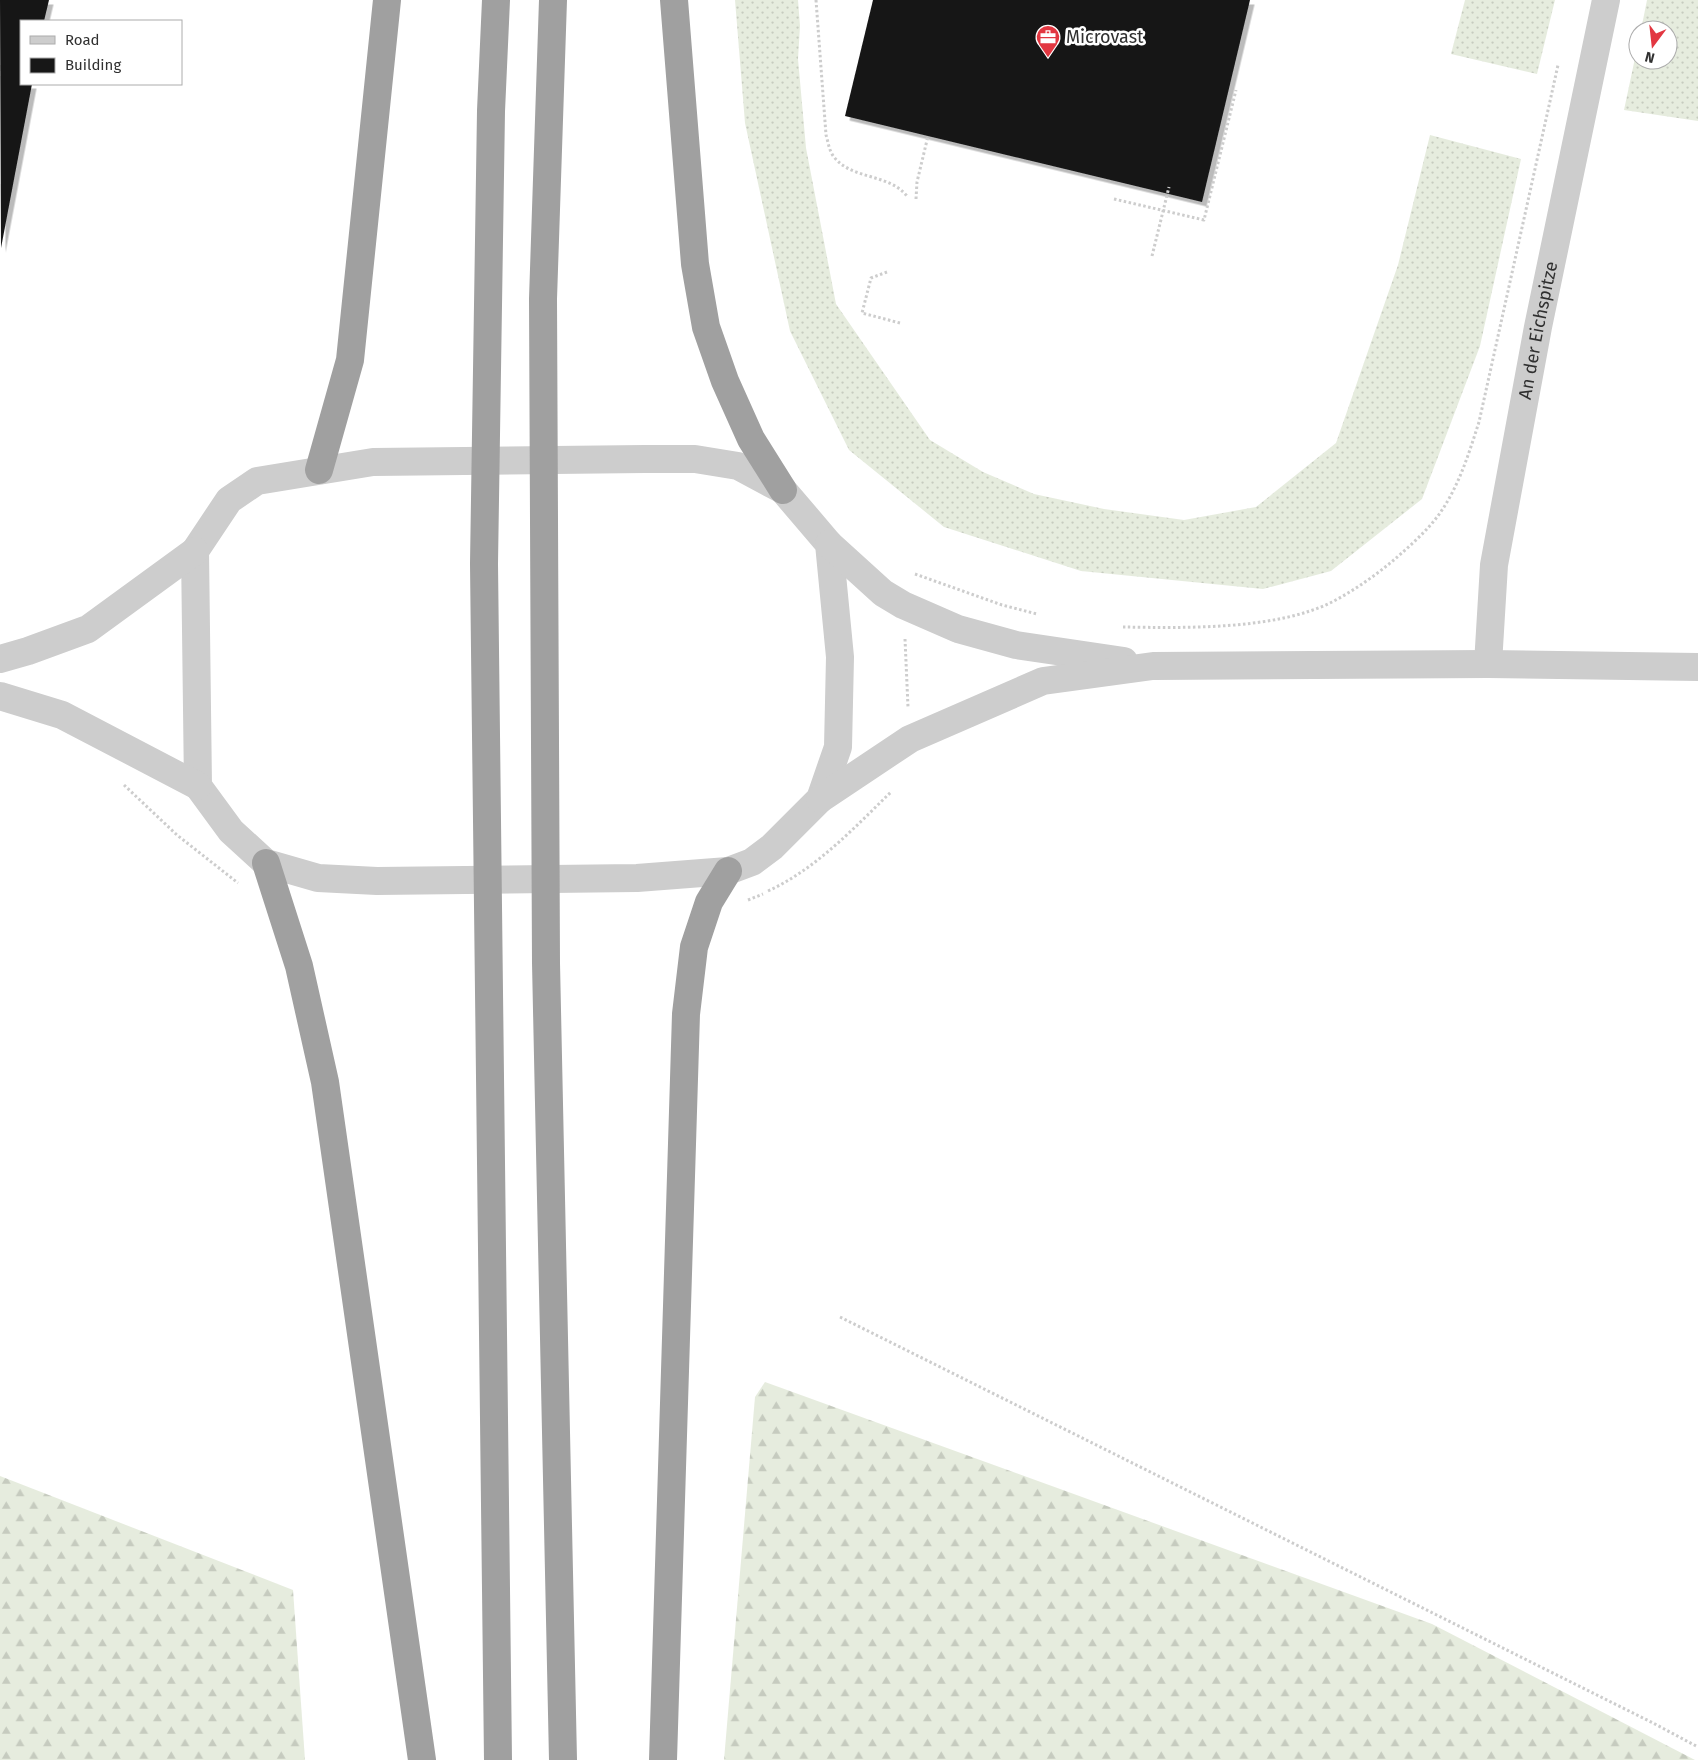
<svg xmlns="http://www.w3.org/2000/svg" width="1698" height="1760" viewBox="0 0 1698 1760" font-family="'Fira Sans',sans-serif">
<defs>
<pattern id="grass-dots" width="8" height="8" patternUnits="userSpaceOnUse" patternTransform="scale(1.25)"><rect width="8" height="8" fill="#e6ecde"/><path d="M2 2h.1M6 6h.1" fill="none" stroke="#c6cbbf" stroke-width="1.8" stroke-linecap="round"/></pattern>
<pattern id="forest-firs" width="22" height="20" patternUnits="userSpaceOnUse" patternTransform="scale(1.25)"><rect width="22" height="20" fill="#e6ecde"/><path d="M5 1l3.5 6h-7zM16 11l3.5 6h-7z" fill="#c6cbbf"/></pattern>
<filter id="shadow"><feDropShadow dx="4.5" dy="4.5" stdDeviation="0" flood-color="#0004"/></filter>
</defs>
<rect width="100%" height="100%" fill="#fff"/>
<g fill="url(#grass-dots)">
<path d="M735 0H798L800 26 798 59 806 148 836 304 930 440 983 472 1034 494 1104 509 1184 520 1256 507 1336 443 1398 265 1430 135 1521 159 1480 346 1422 499 1331 571 1263 589 1081 571 944 527 849 450 790 331 745 123Z"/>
<path d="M1465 0H1555L1537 74 1451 54Z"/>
<path d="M1647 0H1698V121L1624 110 1638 44V60H1668V30H1641Z"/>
</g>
<g fill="url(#forest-firs)">
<path d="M765 1382 1432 1624 1695 1760H724L755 1397Z"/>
<path d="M0 1476 293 1590 305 1760H0Z"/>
</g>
<g fill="#171717" filter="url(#shadow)">
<path d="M0 0H49L44 21H21V84H32L1 248Z"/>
<path d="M873 0H1250L1202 202 845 116Z"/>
</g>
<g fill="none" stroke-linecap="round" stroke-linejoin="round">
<g stroke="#cdcdcd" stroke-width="3" stroke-dasharray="2.5 2.5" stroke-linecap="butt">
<path d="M816 0 826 135C828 141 829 151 834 157 852 180 888 173 907 196"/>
<path d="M916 199 917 182 928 136"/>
<path d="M1114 199 1204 220 1236 90"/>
<path d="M1152 256 1169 187"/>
<path d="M887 272 871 278 862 313 900 323"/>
<path d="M915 574 1002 605 1037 614"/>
<path d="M1123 627C1185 628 1276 630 1332 602 1355 590 1376 575 1395 559 1411 545 1428 530 1440 513 1459 486 1469 453 1479 422L1558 65"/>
<path d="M905 639 908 707"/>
<path d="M124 785 177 835 238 883"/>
<path d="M768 891C816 869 854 828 891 792"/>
<path d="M748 900 763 894"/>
<path d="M840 1317 1653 1723 1698 1747"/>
</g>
<g stroke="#cdcdcd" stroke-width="28">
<path d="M645 459H695L738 466 783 490 829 544 840 657 838 747 820 799 772 847 752 862 728 871 637 878 377 881 318 878 266 863 231 831 198 786 195 551 229 500 257 481 373 462Z"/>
<path d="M829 544 883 593 903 605 958 629 1016 645 1124 661"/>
<path d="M0 659 28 651 88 629 195 551"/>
<path id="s1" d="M1488 664 1494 565 1538 327 1606 0"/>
<path d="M0 696 62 715 198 786"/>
<path d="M820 799 910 739 1043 681 1153 666 1488 664 1698 667"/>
</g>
<g stroke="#a0a0a0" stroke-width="28">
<path d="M496 0 491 111 484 564 498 1760"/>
<path d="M553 0 543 299 546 963 563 1760"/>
<path d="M674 0 695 264 706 327 725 381 751 439 783 490"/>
<path d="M319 470 350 360 387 0"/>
<path d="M266 863 299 966 325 1082 422 1760"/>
<path d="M663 1760 686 1014 694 947 709 902 728 871"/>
</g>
</g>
<defs>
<g id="office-pin" transform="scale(1.25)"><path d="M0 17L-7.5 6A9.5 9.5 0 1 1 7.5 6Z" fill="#e23741" stroke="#fff"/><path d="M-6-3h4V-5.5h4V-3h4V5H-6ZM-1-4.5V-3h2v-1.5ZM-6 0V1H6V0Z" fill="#fff"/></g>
</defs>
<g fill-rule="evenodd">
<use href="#office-pin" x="1048" y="37"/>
</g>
<g text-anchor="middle" stroke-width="5" stroke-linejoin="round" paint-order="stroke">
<g font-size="18" fill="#303030" stroke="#fff" text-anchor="start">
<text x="1066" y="43">Microvast</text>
</g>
<g font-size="18" fill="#303030" stroke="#fff">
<text dy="6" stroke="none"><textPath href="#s1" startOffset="338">An der Eichspitze</textPath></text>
</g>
</g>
<rect x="20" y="20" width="162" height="65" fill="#ffffff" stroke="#acacac"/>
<rect x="30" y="36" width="25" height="8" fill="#cdcdcd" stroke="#acacac"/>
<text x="65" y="45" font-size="15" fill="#303030">Road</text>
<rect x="30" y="58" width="25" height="15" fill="#171717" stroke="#acacac"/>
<text x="65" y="70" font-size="15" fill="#303030">Building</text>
<g transform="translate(1653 45) rotate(195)"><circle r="24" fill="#ffffff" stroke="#acacac"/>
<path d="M0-4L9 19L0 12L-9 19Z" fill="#e23741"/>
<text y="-8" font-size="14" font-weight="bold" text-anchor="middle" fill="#303030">N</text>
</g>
</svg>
